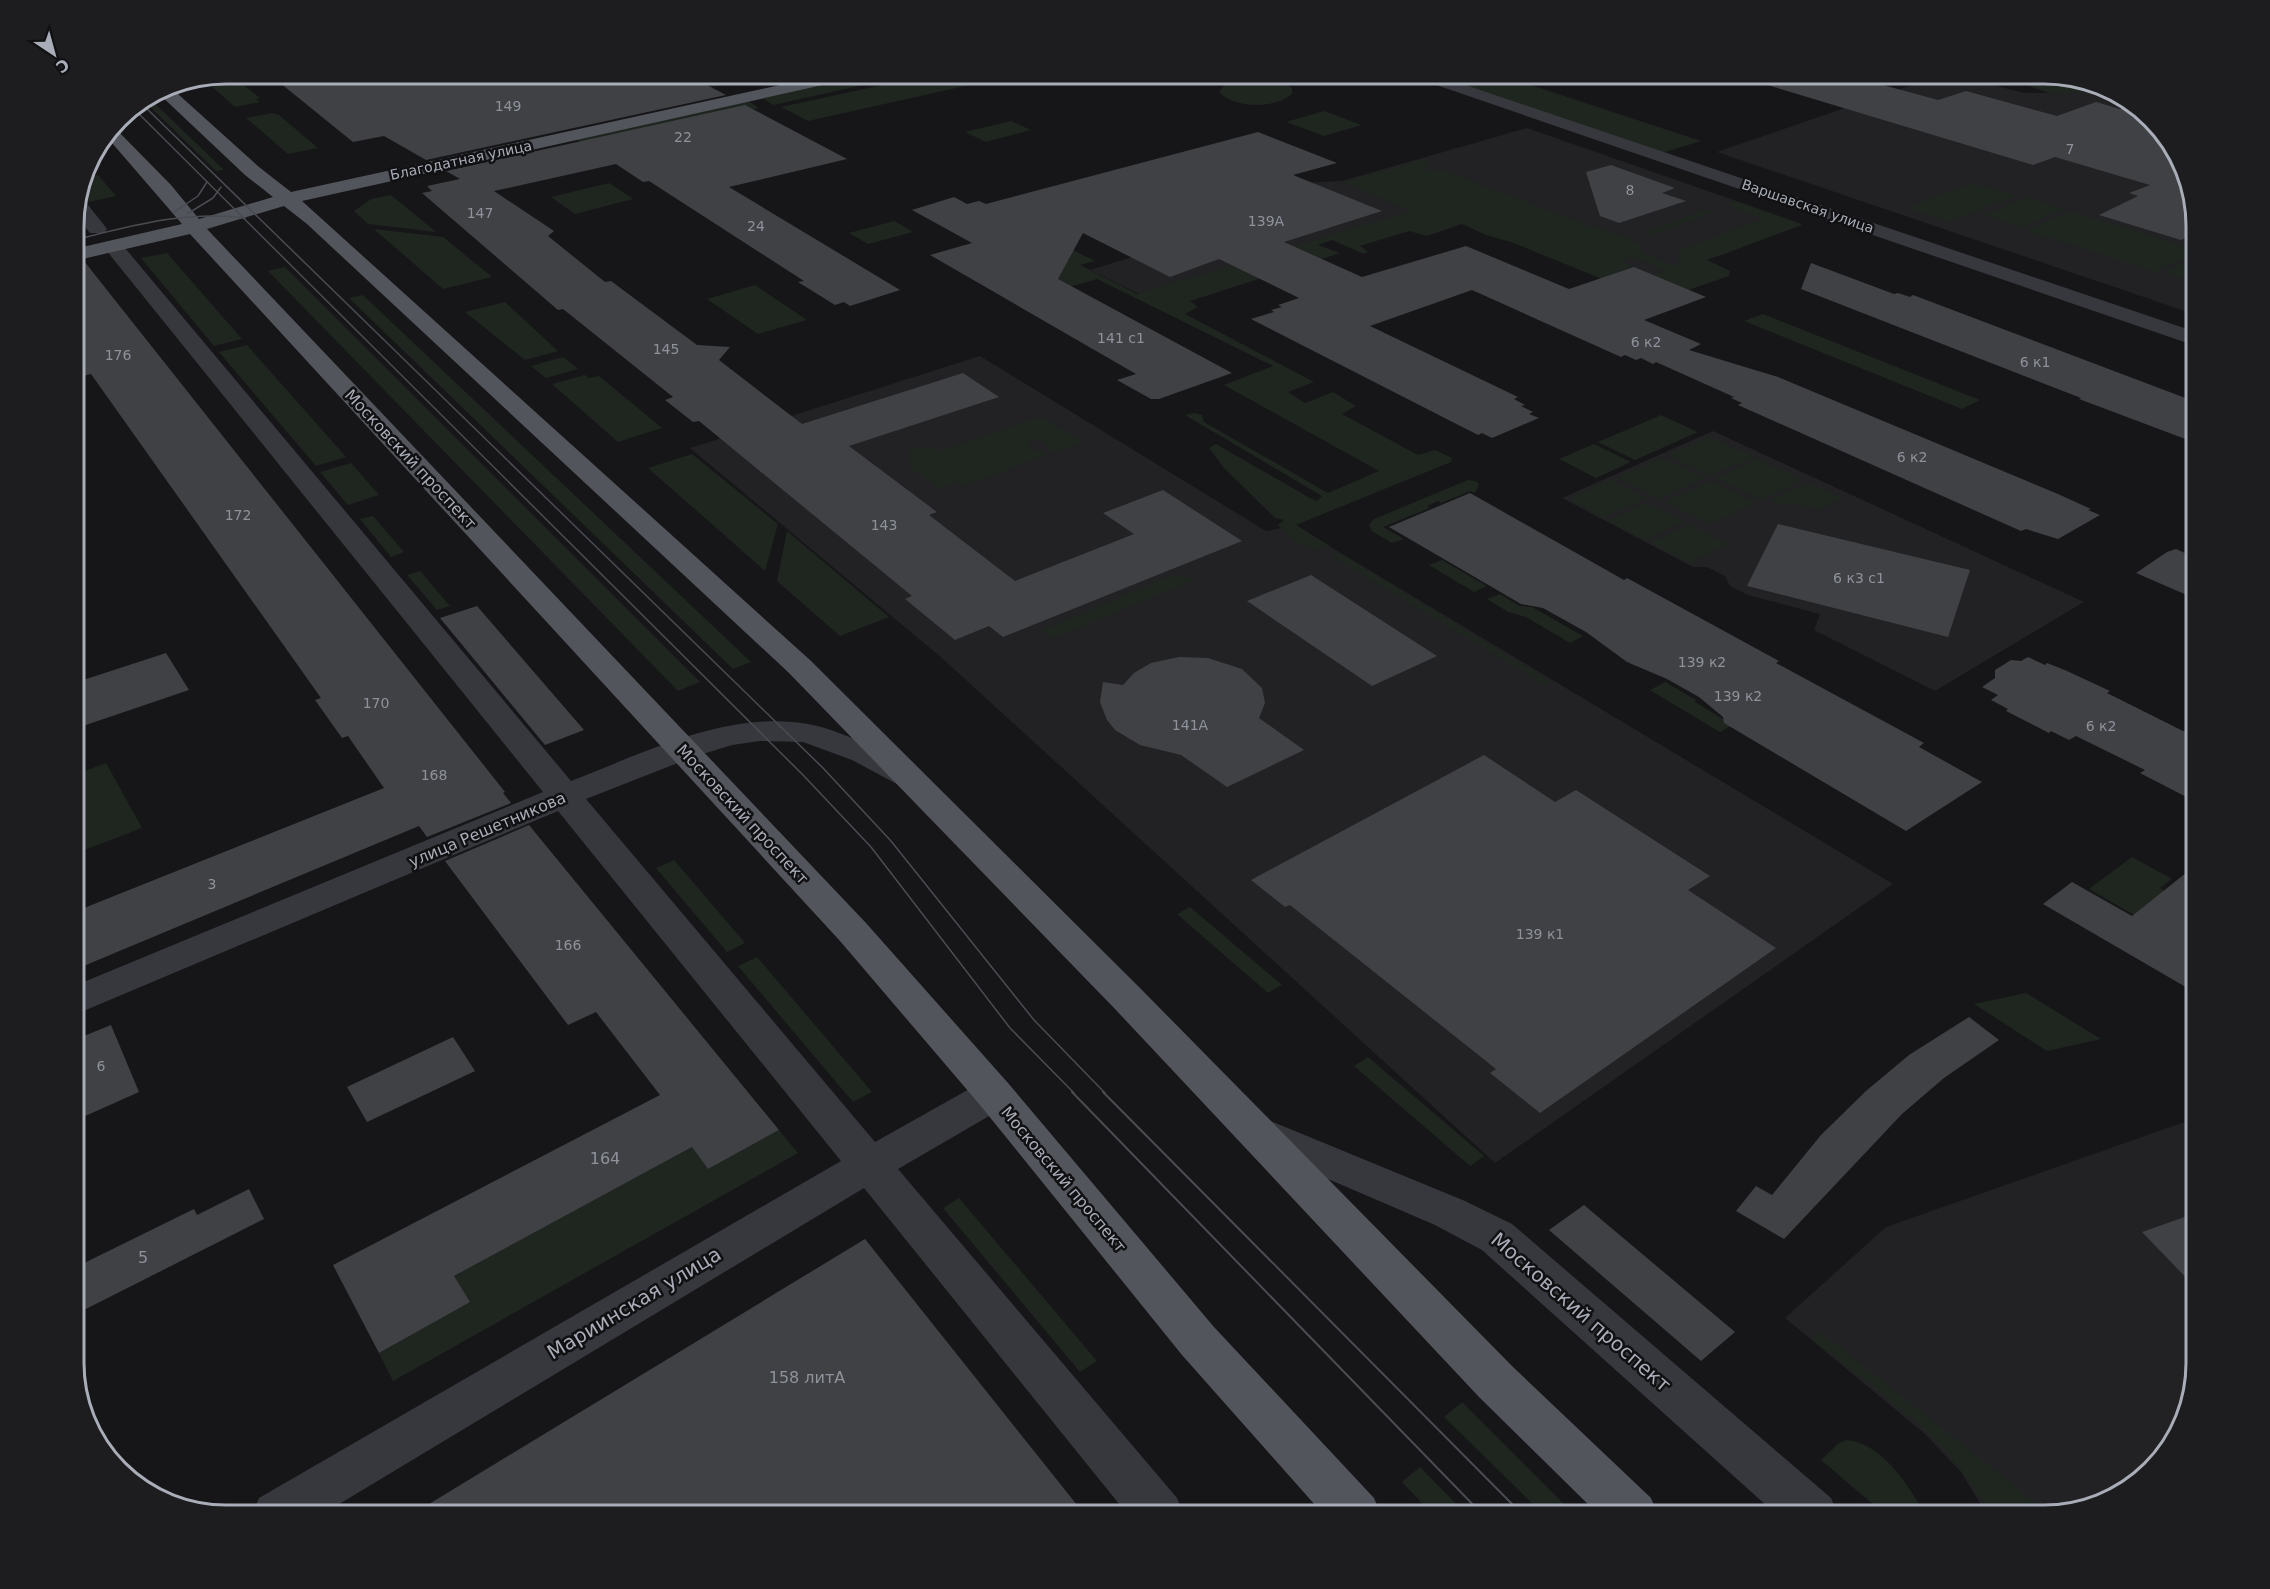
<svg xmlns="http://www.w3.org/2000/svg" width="2270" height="1589" viewBox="0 0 2270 1589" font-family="'DejaVu Sans',sans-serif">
<rect width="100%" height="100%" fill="#161618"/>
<g fill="#222225">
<path d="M2054 77 2129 99 2176 150 2196 226V308L2188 312 1717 152 1920 82H1969L1993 85 2024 93H2049L2009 79Z"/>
<path d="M1527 128 1802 224 1727 253 1640 281 1439 211 1418 210 1139 294 1090 270 1136 256 1303 183 1342 181Z"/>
<path d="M980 356 1266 531 1294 525 1893 884 1495 1163 943 659 690 448Z"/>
<path d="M1713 431 2084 602 1935 691 1814 630 1820 614 1748 595 1730 586 1725 576 1707 567H1693L1562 498Z"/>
<path d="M2196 1118V1363L2171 1448 2112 1500 2044 1515H1987L1961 1472 1925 1434 1785 1318 1886 1227Z"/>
</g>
<g fill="#1e261f" fill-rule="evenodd">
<path d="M230 74 260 98 256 99 260 102 235 107 202 78Z"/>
<path d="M726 74H775L707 88 694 80Z"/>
<path d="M876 74H913L773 105 762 98Z"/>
<path d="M933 74H1019L808 121 781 107Z"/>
<path d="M1243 74 1280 81 1292 88V94C1275 109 1235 109 1219 92L1226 83Z"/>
<path d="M1428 74H1497L1701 141 1662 153Z"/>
<path d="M2009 79H2061L2106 92 2051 93Z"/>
<path d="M149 98 224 170 216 171 144 101Z"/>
<path d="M748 101 759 108 587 146 576 139Z"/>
<path d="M1324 111 1362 125 1324 136 1286 122Z"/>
<path d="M272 113 279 115 318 148 288 154 246 118Z"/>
<path d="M1011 121 1031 130 986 142 965 132Z"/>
<path d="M1423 160 1430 163 1422 167 1432 171 1440 169 1595 228 1599 227 1618 236 1621 235 1643 246 1641 252 1674 266 1682 263 1677 259 1681 249 1763 219 1726 205 1733 200 1802 225 1707 260 1730 271 1729 276 1656 301 1511 242 1486 235 1462 224 1427 236 1409 231 1360 246 1368 252 1364 254 1332 240 1318 245 1340 253 1190 301 1198 307 1185 314 1314 382 1288 392 1305 403 1333 392 1356 406 1342 414 1418 455 1435 450 1452 458 1451 462 1296 525 1330 546C1310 555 1291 540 1278 525L1284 520 1275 518 1224 468 1209 448 1216 444 1310 498 1317 501 1322 496 1185 415 1195 413 1202 415 1204 422 1328 493 1379 471 1224 385 1273 366 1097 279 1015 303 1073 250 1095 261 1080 265 1137 294 1411 211 1343 182ZM1632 256 1664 270 1665 271 1637 281 1617 272 1632 266 1620 261Z"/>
<path d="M98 175 116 196 88 202 80 191 83 179Z"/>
<path d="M609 183 633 199 575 214 551 197Z"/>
<path d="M1972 183 2015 196 1949 222 1906 208Z"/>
<path d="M391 195 436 232 368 224 354 211 371 199Z"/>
<path d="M2027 197 2065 209 2021 228 1983 215Z"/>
<path d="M1705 210 1714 212 1652 235 1643 233Z"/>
<path d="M2071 211 2196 250V253L2155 272 2025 230Z"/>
<path d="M894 221 913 232 868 244 849 233Z"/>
<path d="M374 229 443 237 492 277 443 289Z"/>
<path d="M167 253 242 339 214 346 141 258Z"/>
<path d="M2196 257V279L2192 281 2165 272Z"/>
<path d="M285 267 700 682 678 691 268 271Z"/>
<path d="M755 285 807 320 758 334 707 299Z"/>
<path d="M363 295 365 297 751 662 733 669 349 298Z"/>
<path d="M505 302 558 351 525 360 465 312Z"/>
<path d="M1763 314 1980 400 1962 409 1744 321Z"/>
<path d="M247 345 346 457 316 466 219 352Z"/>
<path d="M563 357 578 369 546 378 531 366Z"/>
<path d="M585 375 589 378 599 376 662 428 618 442 552 384Z"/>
<path d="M1661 415 1698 432 1635 460 1598 442Z"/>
<path d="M1037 417 1044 418 1082 442 1053 453 1046 448 1050 446 1040 439 1026 444 1035 451 1040 450 1047 455 964 486 959 482 940 489 911 469 909 452 919 447 944 450Z"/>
<path d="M1710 437 1754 457 1711 476 1667 455Z"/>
<path d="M1594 444 1631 462 1596 478 1559 459Z"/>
<path d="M692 454 778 524 765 571 648 468Z"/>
<path d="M1663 458 1705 478 1659 499 1617 477Z"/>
<path d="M1758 459 1803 480 1761 500 1716 478Z"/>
<path d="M351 463 379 495 348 505 320 472Z"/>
<path d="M1468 480 1475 481 1479 484 1475 493 1471 491 1441 503 1438 501 1427 506 1430 508 1383 527 1404 539 1392 543 1372 531 1369 525 1374 519Z"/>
<path d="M1611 480 1647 498 1604 518 1568 499Z"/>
<path d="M1710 481 1754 503 1710 524 1665 502Z"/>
<path d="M1808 483 1843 498 1820 509 1801 505H1778L1769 500Z"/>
<path d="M1647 503 1684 521 1644 540 1608 521Z"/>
<path d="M373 516 404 552 391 557 360 519Z"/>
<path d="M1689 524 1728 544 1689 563 1650 542Z"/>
<path d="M787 531 889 617 840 636 777 581Z"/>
<path d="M1338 552 1551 682 1546 685 1330 555Z"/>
<path d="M1442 560 1487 586 1474 592 1429 565Z"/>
<path d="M420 571 450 606 437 610 407 575Z"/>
<path d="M1173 575 1196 579 1054 638 1043 630Z"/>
<path d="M1500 594 1520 606 1532 607 1583 636 1570 643 1526 617 1508 612 1487 599Z"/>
<path d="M1665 682 1696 700 1695 702 1733 725 1720 732 1650 690Z"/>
<path d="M106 763 142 828 74 854V775Z"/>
<path d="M2132 857 2172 879 2160 888 2179 899 2148 923 2089 889Z"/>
<path d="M674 860 745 943 727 952 656 868Z"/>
<path d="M1190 907 1282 985 1268 993 1177 914Z"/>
<path d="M757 957 872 1092 853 1102 738 966Z"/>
<path d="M2026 993 2101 1039 2047 1051 1974 1004Z"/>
<path d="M1368 1057 1484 1156 1470 1166 1354 1066Z"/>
<path d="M779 1130 798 1153 393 1381 379 1353 469 1302 454 1276 692 1147 708 1169Z"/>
<path d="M959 1198 1097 1361 1080 1372 943 1208Z"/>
<path d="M1820 1331 2050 1514 1990 1515C1952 1439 1876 1391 1812 1339Z"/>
<path d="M1462 1402 1575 1515H1544L1444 1417Z"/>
<path d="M1847 1440C1882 1443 1910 1487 1925 1515H1886L1821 1460 1839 1443Z"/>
<path d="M1420 1467 1467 1515H1433L1402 1482Z"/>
</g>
<g fill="#404145">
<path d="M269 74H686L726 95 426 160 384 136 353 142Z"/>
<path d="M1755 74H1843L1938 100 1966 91 2057 116 2096 102 2120 109 2133 104 2176 150 2196 226V233L2181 240 2099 215 2138 196 2129 193 2150 185 2055 157 2033 165 1754 81Z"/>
<path d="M745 105 847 159 729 187 900 290 850 306 844 302 835 305 798 282 804 281 649 181 643 182 616 164 494 191 554 231 548 236 605 282 611 281 697 345 730 347 719 360 802 424 963 373 999 397 849 446 937 512 929 515 1015 581 1134 534 1103 513 1163 490 1242 541 1003 637 989 626 955 640 905 599 912 596 699 421 693 422 665 400 673 397 563 309 558 310 422 193 432 191 427 186 460 179 446 171Z"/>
<path d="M1258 132 1337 163 1293 175 1382 211 1284 242 1362 277 1466 246 1569 289 1634 267 1706 297 1644 320 1701 344 1689 350 1778 377 2058 494 2091 509 2088 510 2100 515 2058 539 2026 529 2021 531 1738 405 1742 403 1731 398 1734 397 1656 362 1653 364 1641 358 1636 360 1625 355 1621 357 1472 290 1370 326 1518 397 1514 399 1525 405 1521 406 1533 412 1529 414 1539 418 1492 438 1482 433 1478 435 1251 319 1274 312 1271 310 1282 307 1278 305 1299 298 1219 259 1170 277 1083 233 1058 279 1232 373 1159 399H1151L1117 380 1136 374 930 255 972 243 912 210 954 197 967 204 979 201 986 204Z"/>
<path d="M1611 165 1675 188 1662 193 1686 201 1619 223 1600 216 1586 172Z"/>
<path d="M84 261 505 792 503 793 511 803 427 837 419 826 74 970V912L384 788 348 736 342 738 315 700 321 698 91 374 74 378V263Z"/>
<path d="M1811 263 1894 294 1898 293 1910 297 1913 295 2196 402V443L2079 399 2081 398 1801 289Z"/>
<path d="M1470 493 1624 580 1627 578 1779 661 1776 663 1924 743 1919 747 1982 782 1906 831 1724 723 1723 717 1699 697 1667 679 1627 662 1586 632 1543 608 1521 604 1389 527Z"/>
<path d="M1778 524 1970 570 1948 637 1747 586Z"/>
<path d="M2176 549 2196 558V599L2136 573 2167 552Z"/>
<path d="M1311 575 1437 656 1372 686 1247 601Z"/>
<path d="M477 606 584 730 545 745 440 618Z"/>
<path d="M166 653 189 690 74 729V683Z"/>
<path d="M1179 657 1208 658 1242 669 1262 688 1265 703 1259 718 1304 750 1227 787 1181 755 1140 745 1115 730 1107 720 1100 702 1103 682 1123 685 1134 673 1151 663Z"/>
<path d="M2028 657 2045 665 2047 663 2067 671 2110 691 2107 693 2183 731 2196 732V802L2140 773 2145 770 2076 736 2069 740 2051 731 2049 733 2006 711 2008 709 1991 700 1998 695 1982 687 1995 678V670L2011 660 2021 661Z"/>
<path d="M1484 755 1555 802 1576 790 1710 876 1688 890 1776 948 1540 1113 1490 1073 1496 1069 1290 905 1285 907 1251 880Z"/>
<path d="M529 825 779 1130 708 1169 692 1147 454 1276 470 1302 379 1353 333 1265 660 1095 596 1012 568 1025 445 861Z"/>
<path d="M2196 865V993L2043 904 2072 882 2132 916Z"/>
<path d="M1969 1017 1999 1040 1944 1078 1902 1114 1784 1239 1736 1211 1756 1186 1772 1195 1821 1135 1866 1091 1909 1055Z"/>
<path d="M111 1025 139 1092 74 1121V1040Z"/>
<path d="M453 1037 475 1071 367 1122 347 1087Z"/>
<path d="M249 1189 264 1219 74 1315V1268L194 1209 197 1215Z"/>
<path d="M1584 1205 1735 1332 1701 1361 1549 1230Z"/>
<path d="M2196 1213V1288L2142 1232Z"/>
<path d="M865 1239 1085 1515H411Z"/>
</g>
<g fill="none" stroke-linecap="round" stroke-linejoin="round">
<g fill="#37383d" fill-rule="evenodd">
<path d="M1411 74H1433L2196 332V346L1413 77Z"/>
<path d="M78 198 84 200 104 225 107 229 104 233H90L74 214Z"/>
<path d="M113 240 120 242 571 781C644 753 727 710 808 724 827 727 846 736 865 743 883 749 913 760 923 776L919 783 907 786 895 783 852 760 803 742 760 741 732 745 693 757 586 799 875 1142 980 1083 994 1079 1008 1083 1014 1094 1008 1105 898 1169 1177 1498 1184 1515H1128L864 1188 321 1515H252L259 1498 841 1161 558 811 74 1015V986L543 792 106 250 103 246 106 242Z"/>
<path d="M1256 1115 1465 1201 1512 1224 1831 1498 1838 1515H1777L1482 1250 1435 1225 1242 1142 1236 1131 1242 1120Z"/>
</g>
<path fill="#53555c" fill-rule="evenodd" d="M830 74H858L850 79 302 201 810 660 1141 989 1513 1367 1651 1498 1658 1515H1599L1479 1397 1115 1009 788 672 307 224 284 206 207 229 866 923 1008 1083 1214 1327 1374 1498 1381 1515H1324L1182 1355 980 1105 840 941 190 234 74 261V249L182 224 106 136 113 126 171 185 199 219 273 197 245 175 157 92 168 85 259 167 291 192Z"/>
<g stroke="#4a4c52" stroke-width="1.5">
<path d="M141 103 823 768 891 841 1034 1020 1105 1093"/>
<path d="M133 108 803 775 871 847 1010 1028 1074 1093"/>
<path d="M174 212 198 196 207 182"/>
<path d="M187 214 213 198 221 187"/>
<path d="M74 240C131 226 186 210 245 218"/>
</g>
<g stroke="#4a4c52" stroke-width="2">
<path d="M1072 1092 1483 1515"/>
<path d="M1103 1092 1523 1515"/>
</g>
</g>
<g text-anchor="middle" stroke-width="5" stroke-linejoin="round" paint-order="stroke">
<g font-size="14" fill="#8e929b">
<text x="508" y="111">149</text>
<text x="683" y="142">22</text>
<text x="2070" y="154">7</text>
<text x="1630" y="195">8</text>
<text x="480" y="218">147</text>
<text x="1266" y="226">139А</text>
<text x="756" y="231">24</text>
<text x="1121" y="343">141 с1</text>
<text x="1646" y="347">6 к2</text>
<text x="666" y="354">145</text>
<text x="118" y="360">176</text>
<text x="2035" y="367">6 к1</text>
<text x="1912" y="462">6 к2</text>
<text x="238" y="520">172</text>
<text x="884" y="530">143</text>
<text x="1859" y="583">6 к3 с1</text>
<text x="1702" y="667">139 к2</text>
<text x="1738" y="701">139 к2</text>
<text x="376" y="708">170</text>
<text x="1190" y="730">141А</text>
<text x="2101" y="731">6 к2</text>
<text x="434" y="780">168</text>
<text x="212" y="889">3</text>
<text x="1540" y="939">139 к1</text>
<text x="568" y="950">166</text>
<text x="101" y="1071">6</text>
</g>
<g font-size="14" fill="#a8adb8" stroke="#111113">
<text transform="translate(461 160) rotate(-12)" y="5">Благодатная улица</text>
<text transform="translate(1808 206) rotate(19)" y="5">Варшавская улица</text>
</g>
<g font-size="16" fill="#a8adb8" stroke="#111113">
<text transform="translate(411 459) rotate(47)" y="6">Московский проспект</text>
<text transform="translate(743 814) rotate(47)" y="6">Московский проспект</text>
<text transform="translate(487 829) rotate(-23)" y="6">улица Решетникова</text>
<text transform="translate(1064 1179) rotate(50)" y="6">Московский проспект</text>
</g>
<g font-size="16" fill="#8e929b">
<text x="605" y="1164">164</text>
<text x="143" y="1263">5</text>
<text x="807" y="1383">158 литА</text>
</g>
<g font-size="20" fill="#a8adb8" stroke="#111113">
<text transform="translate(634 1303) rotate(-31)" y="7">Мариинская улица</text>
<text transform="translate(1581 1312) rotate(41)" y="7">Московский проспект</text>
</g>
</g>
<path d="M0 0H2270V1589H0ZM226 84H2044A142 142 0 0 1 2186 226V1363A142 142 0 0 1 2044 1505H226A142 142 0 0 1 84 1363V226A142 142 0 0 1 226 84Z" fill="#1d1d20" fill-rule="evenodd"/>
<path fill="none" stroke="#a8adb8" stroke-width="3" d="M226 84H2044A142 142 0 0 1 2186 226V1363A142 142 0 0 1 2044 1505H226A142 142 0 0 1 84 1363V226A142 142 0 0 1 226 84Z"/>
<g transform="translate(54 54) rotate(144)" stroke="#111113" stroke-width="4.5" paint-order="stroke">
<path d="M0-4.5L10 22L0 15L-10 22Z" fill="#a8adb8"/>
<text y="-9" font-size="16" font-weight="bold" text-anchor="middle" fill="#a8adb8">С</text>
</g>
</svg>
